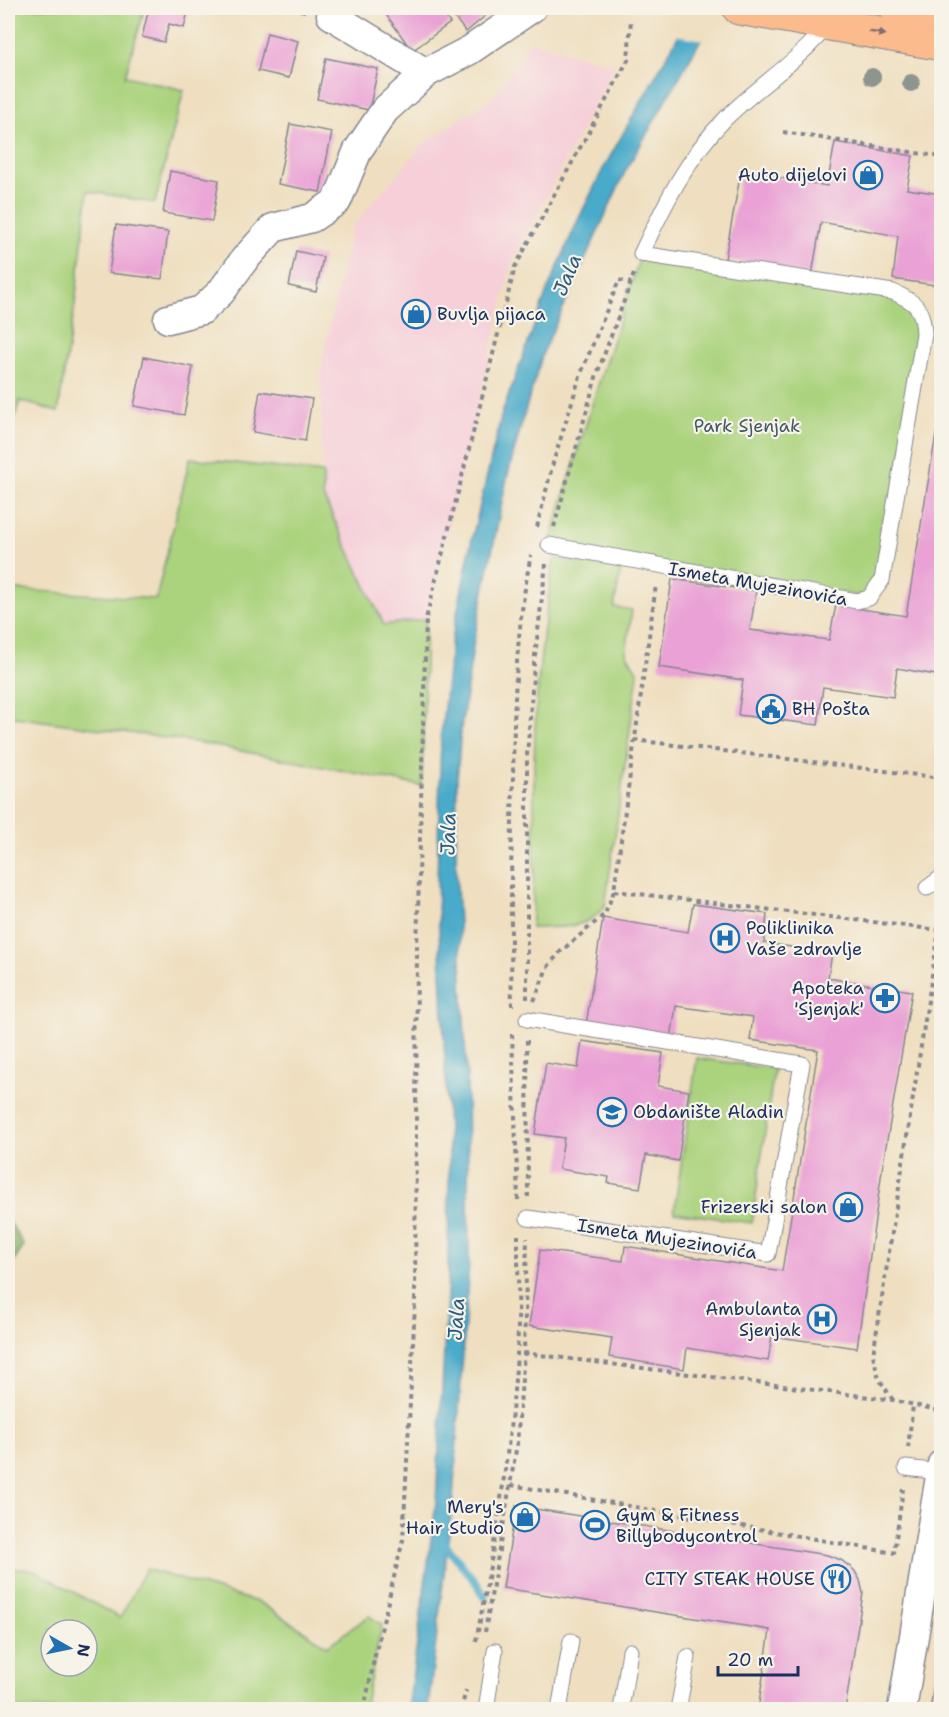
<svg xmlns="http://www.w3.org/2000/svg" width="949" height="1717" viewBox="0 0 949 1717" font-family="'Shantell Sans',sans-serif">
<rect width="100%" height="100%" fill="#f7f3e8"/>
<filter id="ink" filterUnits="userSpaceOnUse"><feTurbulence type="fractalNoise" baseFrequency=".0167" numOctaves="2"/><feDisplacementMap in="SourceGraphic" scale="12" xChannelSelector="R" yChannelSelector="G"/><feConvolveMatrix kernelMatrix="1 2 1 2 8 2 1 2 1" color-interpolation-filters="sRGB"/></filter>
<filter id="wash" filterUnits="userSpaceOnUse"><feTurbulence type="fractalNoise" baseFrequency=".008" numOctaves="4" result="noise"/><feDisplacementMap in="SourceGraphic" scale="24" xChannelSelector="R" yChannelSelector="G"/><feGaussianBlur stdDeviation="1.35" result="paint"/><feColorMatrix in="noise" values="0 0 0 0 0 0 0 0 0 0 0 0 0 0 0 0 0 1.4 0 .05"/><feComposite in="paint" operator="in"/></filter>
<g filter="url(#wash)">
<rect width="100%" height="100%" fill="#efdfc0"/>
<path fill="#f6cfd9" d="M530 42 615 65 512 262 426 619 384 626 323 496 321 366 351 229 422 145 493 97Z"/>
<g fill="#abd37e" stroke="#63816e" stroke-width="1.5" fill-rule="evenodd">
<path d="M8 8H145L125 76 184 90 155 203 88 191 75 304 58 412 20 401 8 441Z"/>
<path d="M641 254 893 292 923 317 882 580 869 598 549 545 595 395Z"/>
<path d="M190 458 323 473V496L384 625 426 619 422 786 195 742 8 716V589L156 599Z"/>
<path d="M554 558 621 569 614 607 632 610 626 653 638 673 605 906C587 931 559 927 531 928 538 857 531 785 536 713 539 661 546 610 554 558Z"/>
<path d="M697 1058 774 1069 752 1223 674 1212Z"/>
<path d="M8 1568 34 1570 120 1618 146 1569 261 1603 327 1646 369 1616 382 1625 364 1709H8ZM51 1630H87V1666H51Z"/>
</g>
<path fill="#88b56d" stroke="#527266" stroke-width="1.5" d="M8 1219 24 1246 10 1267 11 1294 8 1296Z"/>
<path fill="#4aaac9" stroke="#326c94" stroke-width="1.5" d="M719 8 625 172 544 350 524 415 507 478 474 640 461 729 457 780 456 867 467 1077 469 1263 453 1499 428 1709 408 1710 436 1503 448 1274 449 1153 437 882 441 735 451 644 471 543 502 413 546 294 578 220 603 169 678 36Z"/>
<path fill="#efdfc0" d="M692 8H722L703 40 675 35Z"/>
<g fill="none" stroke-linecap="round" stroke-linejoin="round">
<path stroke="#4aaac9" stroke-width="8" d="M440 1538 478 1585 485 1597"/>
</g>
<g id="blocks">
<g fill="#eaa1d5">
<path d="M149 8H189L184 28 169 24 164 42 142 37Z"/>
<path d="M290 8H305L304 12Z"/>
<path d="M387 8H439L450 23 412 51 383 10Z"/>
<path d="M455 8H478L485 16 466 32 450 12Z"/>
<path d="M267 33 298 41 289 78 258 71Z"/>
<path d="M326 58 378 69 369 110 317 99Z"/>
<path d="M290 124 332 132 320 192 278 184Z"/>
<path d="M835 142 913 156 907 189 942 194V286L893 279 898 236 821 222 812 275 725 259 741 171 827 186Z"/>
<path d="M170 171 219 180 212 221 163 213Z"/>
<path d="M116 225 168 232 162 279 109 273Z"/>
<path d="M296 251 323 257 316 292 289 286Z"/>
<path d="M144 357 193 367 184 415 134 406Z"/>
<path d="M260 391 312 399 305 441 253 432Z"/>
<path d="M940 410 942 676 897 668 893 697 823 687 818 725 738 715 743 680 659 667 672 579 756 591 750 630 829 640 836 605 906 616Z"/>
<path d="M693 904 767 914 764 943 832 953 828 978 912 991 882 1170 857 1348 772 1336 768 1361 687 1348 684 1369 609 1357 612 1338 529 1326 540 1250 623 1261 625 1246 782 1271 818 1050 750 1040 753 1017 676 1006 671 1039 586 1025 603 918 688 932Z"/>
<path d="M582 1041 663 1053 658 1086 689 1091 678 1161 646 1155 640 1188 608 1183 609 1177 559 1169 564 1138 535 1134 546 1063 578 1068Z"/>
<path d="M516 1506 827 1555 841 1560 854 1570 860 1580 863 1593 845 1710H758L770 1630 503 1588Z"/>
<path d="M940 1648 942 1710H930L938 1661Z"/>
</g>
</g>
</g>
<g filter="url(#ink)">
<use href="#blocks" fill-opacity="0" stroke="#85878f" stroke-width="1.5"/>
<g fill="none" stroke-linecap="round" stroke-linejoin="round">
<g stroke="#85878f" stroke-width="17">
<g id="service">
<path d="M549 545 857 601 869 598 882 580 924 334C923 308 916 302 893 292L641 254C664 206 687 157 725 119 763 81 812 53 840 8"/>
<path d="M927 888 942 877"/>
<path d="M527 1019 802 1064 768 1254 528 1218"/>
<path d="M906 1468 940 1472"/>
<path d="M486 1710 495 1651"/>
<path d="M559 1710 571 1641"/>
<path d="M621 1710 630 1651"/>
<path d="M678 1710 688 1657"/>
</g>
</g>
<g stroke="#85878f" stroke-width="31">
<g id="minor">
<path d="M331 15 426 73"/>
<path d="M168 319 202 310 221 292 244 260 273 228 312 218 337 201 358 150 385 110 426 73 470 50 532 8"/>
<path d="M902 1710 942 1464"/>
</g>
</g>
<g stroke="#85878f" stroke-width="35">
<g id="primary">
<path d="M739 8 942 44"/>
<path d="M896 8 942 15"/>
</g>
</g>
<g stroke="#85878f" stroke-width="4" stroke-dasharray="4.5 4.5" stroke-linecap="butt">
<path d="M783 132 942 157"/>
<path d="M537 527 553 463 580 376 619 280 631 283"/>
<path d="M554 527 596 377 635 271"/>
<path d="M634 740 942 778"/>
<path d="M614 891 939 930 942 929"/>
<path d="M527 999V756L534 664 546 564"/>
<path d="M534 1001 547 968 560 952 605 914 614 891 656 585"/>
<path d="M512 1006C510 929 511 854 513 778 514 703 516 628 531 555"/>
<path d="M512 1034 518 1200"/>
<path d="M527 1040 528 1197"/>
<path d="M524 1353 893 1400 941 1411"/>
<path d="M893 1400 879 1379 873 1355 939 930"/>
<path d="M908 1448 913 1405"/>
<path d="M511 1485 894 1553 903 1489"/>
<path d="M485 1632 517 1444 524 1353 527 1238"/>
<path d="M476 1641C495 1546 510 1451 517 1355 519 1315 518 1275 518 1235"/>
<path d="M364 1710 375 1655 403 1540 415 1304 417 948 426 619 515 267 628 60 631 19"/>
<path d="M461 1710 466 1690"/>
</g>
<use href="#service" stroke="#fff" stroke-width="15"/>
<use href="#minor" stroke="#fff" stroke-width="28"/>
<use href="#primary" stroke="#fbbb8c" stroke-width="33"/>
</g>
<g fill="#8e958e">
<circle cx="872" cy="77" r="9"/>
<circle cx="911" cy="83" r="9"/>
</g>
<defs><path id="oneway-solid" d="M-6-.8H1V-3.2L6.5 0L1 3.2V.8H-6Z" transform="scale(1.5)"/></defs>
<use fill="#806e73" href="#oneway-solid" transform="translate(877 33) rotate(10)"/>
</g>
<defs>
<g id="shop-ring" transform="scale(1.5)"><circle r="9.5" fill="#f7f3e8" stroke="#1f6fb2" stroke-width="1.5"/><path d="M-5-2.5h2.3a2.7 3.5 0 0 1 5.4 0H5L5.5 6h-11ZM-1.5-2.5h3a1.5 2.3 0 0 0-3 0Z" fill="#1f6fb2"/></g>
<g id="civic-ring" transform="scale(1.5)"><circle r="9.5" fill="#f7f3e8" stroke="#1f6fb2" stroke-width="1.5"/><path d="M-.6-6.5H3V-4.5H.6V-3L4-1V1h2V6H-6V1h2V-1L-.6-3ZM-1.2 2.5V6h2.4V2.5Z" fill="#1f6fb2"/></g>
<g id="hospital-ring" transform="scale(1.5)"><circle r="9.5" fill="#f7f3e8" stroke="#1f6fb2" stroke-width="1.5"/><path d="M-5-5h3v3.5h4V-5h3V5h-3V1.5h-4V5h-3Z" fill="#1f6fb2"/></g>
<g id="pharmacy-ring" transform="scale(1.5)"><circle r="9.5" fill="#f7f3e8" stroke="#1f6fb2" stroke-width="1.5"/><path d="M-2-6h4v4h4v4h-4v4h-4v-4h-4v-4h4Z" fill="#1f6fb2"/></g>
<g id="school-ring" transform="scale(1.5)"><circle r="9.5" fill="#f7f3e8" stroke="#1f6fb2" stroke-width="1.5"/><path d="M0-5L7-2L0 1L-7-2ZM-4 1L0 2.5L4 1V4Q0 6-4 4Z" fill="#1f6fb2"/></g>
<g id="stadium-ring" transform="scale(1.5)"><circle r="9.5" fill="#f7f3e8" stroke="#1f6fb2" stroke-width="1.5"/><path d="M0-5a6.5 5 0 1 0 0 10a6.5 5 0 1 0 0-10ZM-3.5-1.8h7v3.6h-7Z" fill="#1f6fb2"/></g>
<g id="restaurant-ring" transform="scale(1.5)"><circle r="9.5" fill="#f7f3e8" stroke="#1f6fb2" stroke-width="1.5"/><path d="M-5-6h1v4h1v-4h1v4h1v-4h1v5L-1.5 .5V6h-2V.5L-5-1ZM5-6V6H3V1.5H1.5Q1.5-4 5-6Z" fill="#1f6fb2"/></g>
</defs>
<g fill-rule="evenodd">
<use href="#shop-ring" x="868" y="175"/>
<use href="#shop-ring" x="416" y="314"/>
<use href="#civic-ring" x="771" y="709"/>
<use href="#hospital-ring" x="725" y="938"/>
<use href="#pharmacy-ring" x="885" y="998"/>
<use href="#school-ring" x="612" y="1112"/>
<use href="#shop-ring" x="848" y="1207"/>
<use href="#hospital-ring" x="822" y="1319"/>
<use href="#shop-ring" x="525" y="1517"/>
<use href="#stadium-ring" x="595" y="1525"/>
<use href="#restaurant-ring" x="836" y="1579"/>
</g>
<g text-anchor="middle" stroke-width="4.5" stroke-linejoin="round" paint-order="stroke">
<g font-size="18" fill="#1b2f5e" stroke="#f7f3e8" text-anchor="end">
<text x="847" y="181">Auto dijelovi</text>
<text x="437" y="320" text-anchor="start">Buvlja pijaca</text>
<text x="792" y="715" text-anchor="start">BH Pošta</text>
<text x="746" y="934" text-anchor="start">Poliklinika<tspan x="746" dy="21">Vaše zdravlje</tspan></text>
<text x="864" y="994">Apoteka<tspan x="864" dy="21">'Sjenjak'</tspan></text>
<text x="633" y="1118" text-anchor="start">Obdanište Aladin</text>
<text x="827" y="1213">Frizerski salon</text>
<text x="801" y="1315">Ambulanta<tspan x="801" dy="21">Sjenjak</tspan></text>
<text x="504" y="1513">Mery's<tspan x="504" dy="21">Hair Studio</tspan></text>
<text x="616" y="1521" text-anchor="start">Gym &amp; Fitness<tspan x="616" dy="21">Billybodycontrol</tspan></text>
<text x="815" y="1585">CITY STEAK HOUSE</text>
</g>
<g font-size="18" fill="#3f5866" stroke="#f7f3e8">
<text x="747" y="432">Park Sjenjak</text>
</g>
<g font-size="18" fill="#1b2f5e" stroke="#f7f3e8">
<text transform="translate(758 584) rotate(10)" y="6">Ismeta Mujezinovića</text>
<text transform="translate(667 1239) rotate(9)" y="6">Ismeta Mujezinovića</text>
</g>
<g font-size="20" font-style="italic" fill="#2b5a83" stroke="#f7f3e8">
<text transform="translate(567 275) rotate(-67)" y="7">Jala</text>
<text transform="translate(448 834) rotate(-88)" y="7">Jala</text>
<text transform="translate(456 1319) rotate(-86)" y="7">Jala</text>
</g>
</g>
<rect width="949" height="1717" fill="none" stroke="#f7f3e8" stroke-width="30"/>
<g transform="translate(69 1648) rotate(99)"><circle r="28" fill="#f7f3e8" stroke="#9fa5b1" stroke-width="1.5"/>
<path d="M0-4.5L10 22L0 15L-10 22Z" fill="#1f6fb2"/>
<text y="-9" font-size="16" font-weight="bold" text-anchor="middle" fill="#1b2f5e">N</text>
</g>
<path d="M718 1666v9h80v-9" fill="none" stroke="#1b2f5e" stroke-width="3"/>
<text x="727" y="1666" font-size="18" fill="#1b2f5e" stroke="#f7f3e8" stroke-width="4.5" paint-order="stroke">20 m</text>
</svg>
